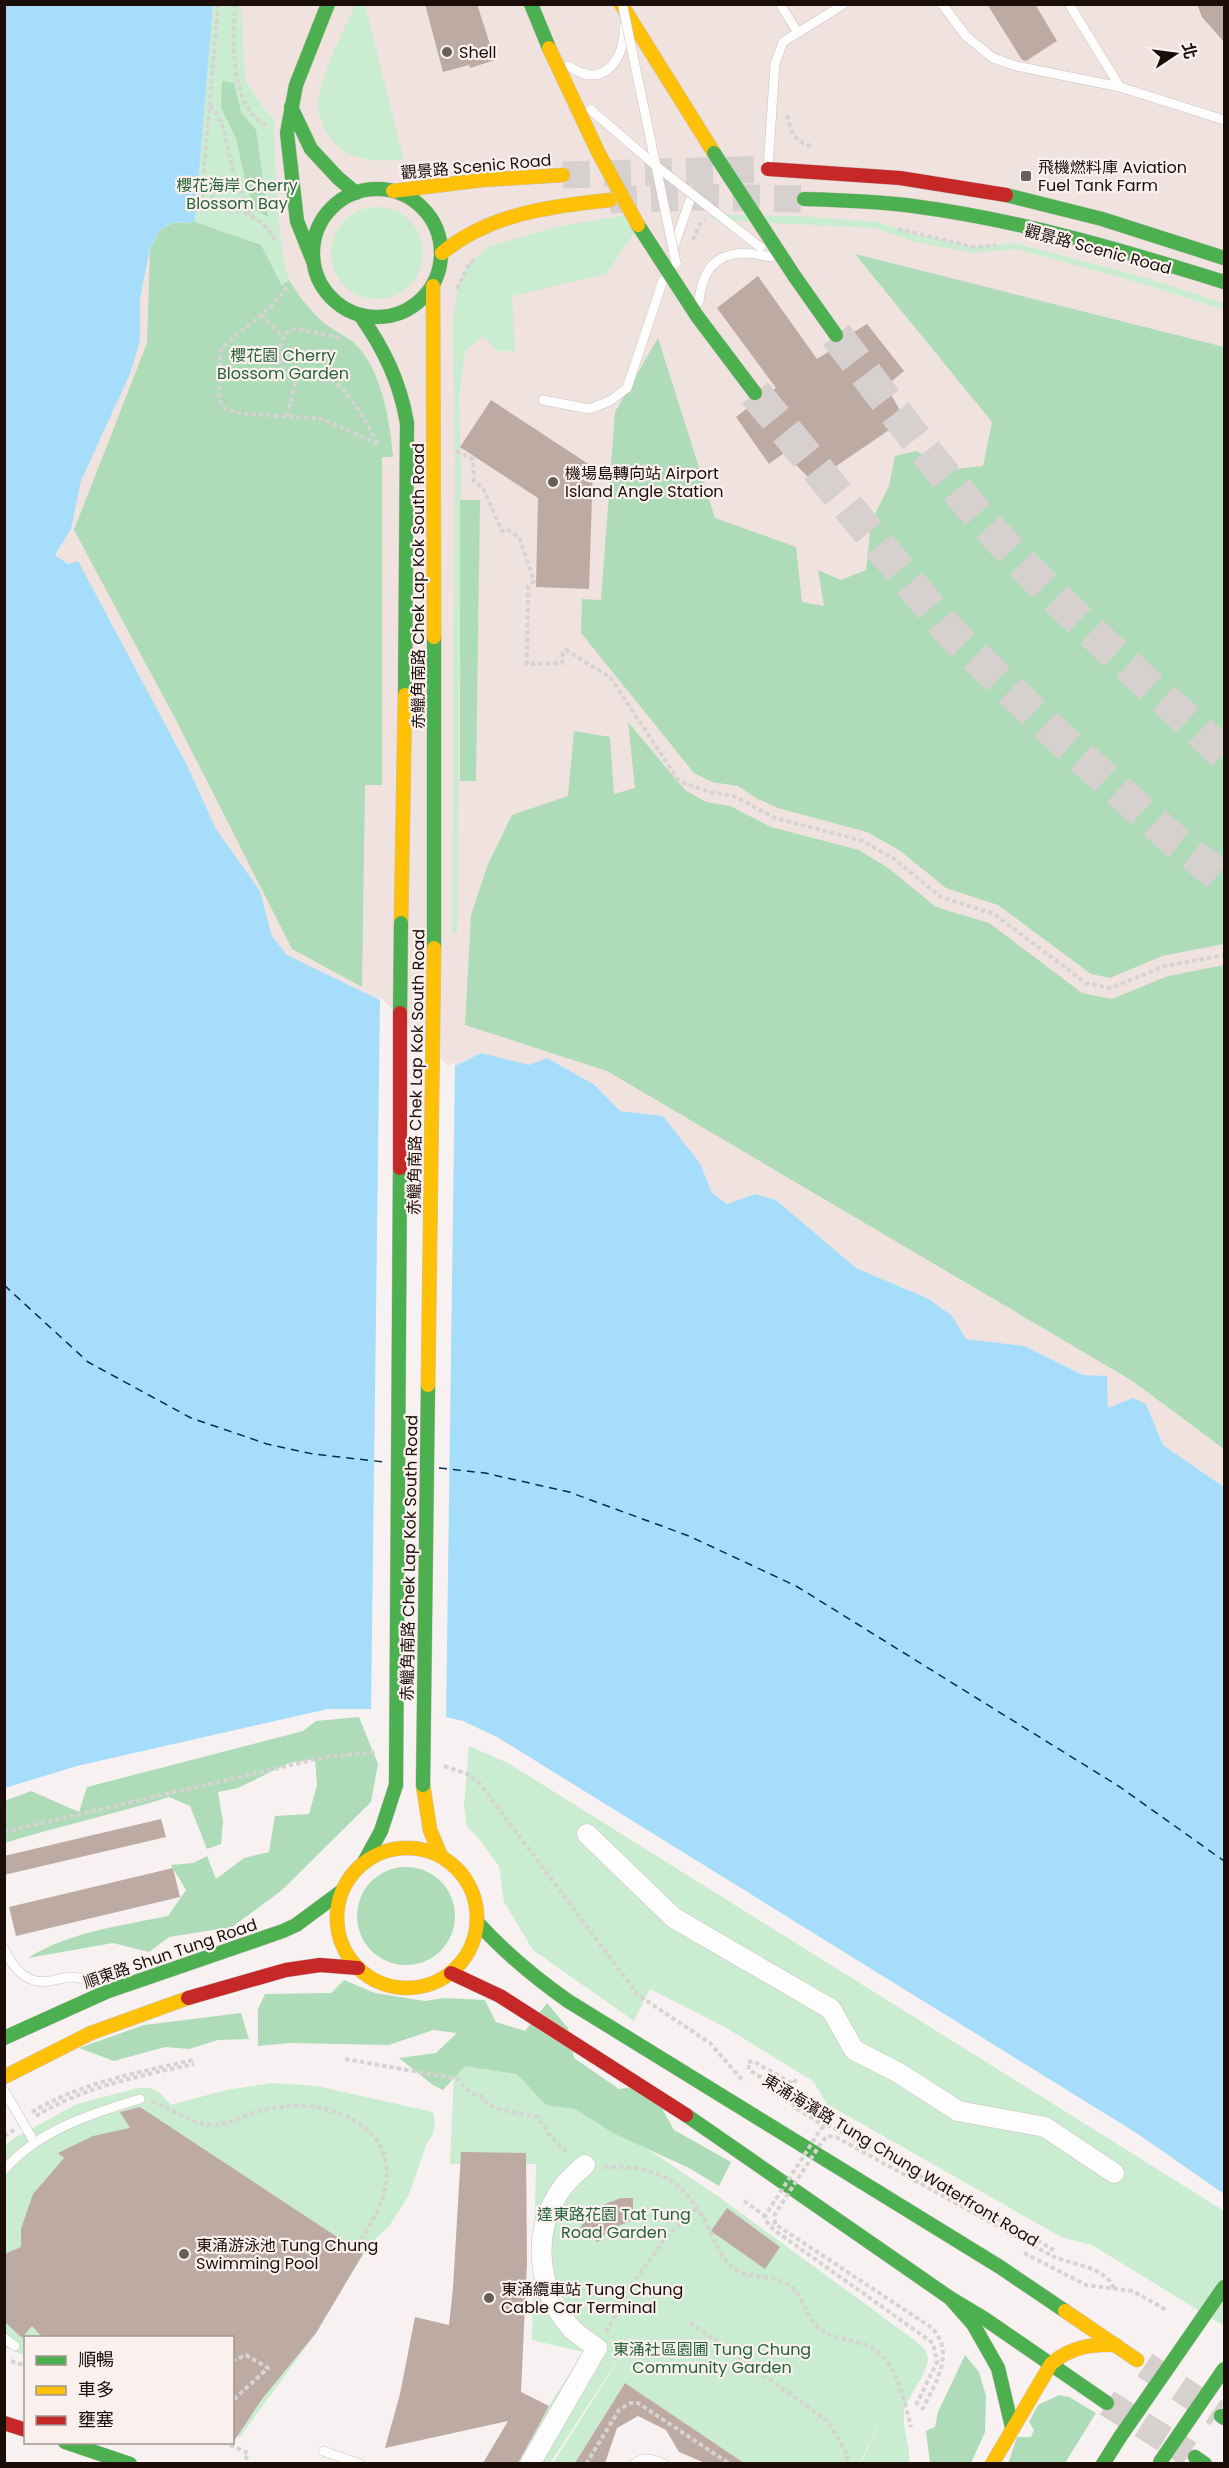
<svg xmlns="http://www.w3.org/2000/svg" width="1229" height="2468" viewBox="0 0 1229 2468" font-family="Poppins,'Noto Sans TC',sans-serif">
<rect width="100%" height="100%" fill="#f7f2f1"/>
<path fill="#f0e3df" d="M213 5H1224V1487L1163 1445 1146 1403 1108 1409 1107 1377 1083 1375 1024 1346 965 1339 952 1316 929 1299 856 1268 776 1200 755 1194 728 1204 712 1193 700 1163 663 1116 620 1111 595 1084 481 1053 447 1070 380 1000 287 955 272 936 260 891 216 829 188 767 78 562 68 564 55 555 71 529 81 481 130 374 140 341V299L150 249 195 222Z"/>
<g fill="#caecd0">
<path d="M213 5H241L245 79 264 109 274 119C274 153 276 186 279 220 281 239 282 261 289 279 295 295 312 315 326 325 336 332 348 336 357 345 383 374 389 420 393 457L282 286 261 245 195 222Z"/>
<path d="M355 5H365L404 160C389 160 372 162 358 157 332 150 315 122 319 96 325 64 343 33 355 5Z"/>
<circle cx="377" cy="253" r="46"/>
<path d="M639 213 633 234 606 274 512 296 515 351H498L483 336 465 351 459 397 461 465 457 934H452L455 451 453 321 458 286 469 264 490 246 559 226Z"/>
<path d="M711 214 800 216 877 222 918 235 974 247 1015 243 1143 277 1224 303V310L1140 283 1016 249 974 253 915 242 875 228 712 220Z"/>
<path d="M469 1746 508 1763 1224 2211V2326L1092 2245 1061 2237 827 2104 813 2081 723 2026 650 1989 634 2021 533 1950 504 1902 499 1866 476 1835 467 1827 464 1805Z"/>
<path d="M455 2048 526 2067 719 2197 913 2339C917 2343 924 2347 926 2352 935 2367 907 2395 904 2412 902 2429 911 2447 909 2463H861L890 2398 860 2463H744L625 2383 575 2463H553L637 2331 550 2463H513L583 2352 532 2340 536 2164H450Z"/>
<path d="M272 2083 317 2086 433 2112 435 2120 433 2134 427 2143 408 2197 389 2226 368 2246 316 2333 240 2437 233 2434 232 2338H26L25 2356 5 2347V2147L11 2140 77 2104 138 2088H151L161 2094 171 2105 226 2090Z"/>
</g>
<g fill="#aedbb8">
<path d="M222 81 234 83 241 112 256 130 268 217 256 210 248 192 236 138 221 108Z"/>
<path d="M195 222 261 245 282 286 289 280C299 296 310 311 324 323 334 331 346 336 355 344 382 370 390 422 393 457H382V785H365L362 987 292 949 177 722 74 530 147 343 150 249 159 231 172 223Z"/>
<path d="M855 254 1224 347V944L1162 956 1110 978 1091 974 998 905 946 888 899 850 867 832 778 808 756 798 738 786 712 782 694 773 581 633 582 599 601 600 615 412 658 338 715 518 796 547 802 602 824 606 818 570 841 580 866 570 871 522 889 486 895 456 916 451 956 469 983 466 992 422Z"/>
<path d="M460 500H480L476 781H460Z"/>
<path d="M628 722 685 790 706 802 730 806 771 827 859 850 888 868 936 907 989 923 1082 993 1112 999 1168 976 1224 965V1449L1131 1380 607 1071 465 1025 471 915 488 864 512 815 568 796 574 731 610 737 614 794 635 788Z"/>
<path d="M359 1717 378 1764 371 1802 281 1891 232 1927 169 1937 149 1952 113 1943 28 1958C69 1932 120 1926 168 1916L186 1890 171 1865 193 1863 207 1856 216 1879 244 1858 269 1852 275 1816 309 1814 317 1785 315 1759 289 1763 238 1788 218 1792 223 1821 221 1844 207 1849 190 1806 169 1797C115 1814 59 1826 5 1843L4 1801 31 1791 79 1812 87 1787 303 1731 316 1721Z"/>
<circle cx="406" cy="1916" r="49"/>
<path d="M344 1980 375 1993 425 2001 444 1998 485 2000 496 2022 525 2031 547 2003 568 2028 574 2058 619 2089 649 2085 674 2130 731 2162 719 2186 689 2168 613 2133 575 2109 546 2105 517 2074 465 2066 443 2090 433 2085 399 2058 436 2053 457 2033 433 2030 389 2045 290 2043 258 2046V2009L265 1994 331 1993Z"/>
<path d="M241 2013 249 2039 218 2040 189 2049 165 2047 114 2061 79 2048 144 2025Z"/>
<path d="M965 2355 979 2372 986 2396 985 2432 971 2463H930L926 2431 935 2427 938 2412Z"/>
<path d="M1059 2395 1069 2397 1096 2413 1065 2463 1008 2464 1017 2437H1031L1034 2430 1029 2422 1038 2405Z"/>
</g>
<path fill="#a6ddfa" d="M5 5H213L195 222 171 223 159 231 150 249 140 299V341L130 374 81 481 71 529 55 555 68 564 78 561 188 767 216 829 260 891 272 936 287 955 380 1000 447 1070 481 1053 529 1065 547 1058 595 1085 620 1111 663 1116 700 1163 712 1193 727 1204 755 1194 776 1200 856 1268 929 1299 952 1316 966 1339 1024 1346 1083 1375 1107 1376 1108 1408 1133 1398 1146 1404 1163 1445 1224 1487V2194L1138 2134 497 1737 463 1721 446 1717 371 1709H328L77 1766 5 1788Z"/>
<path fill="#f7f2f1" d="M380 997 448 1066 455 1062 446 1720 371 1712Z"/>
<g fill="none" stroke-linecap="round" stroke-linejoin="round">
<g stroke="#003146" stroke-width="1.5" stroke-dasharray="8 6" stroke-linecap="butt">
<path d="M4 1285 88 1362 191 1418 267 1444 313 1454 384 1462"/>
<path d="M439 1468 485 1473 569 1492 689 1536 796 1586 1120 1787 1224 1861"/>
</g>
</g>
<g fill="#bdaaa3">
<path d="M425 4H477L495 60 470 68 469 65 443 72Z"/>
<path d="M987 4H1035L1057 41 1026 61 1022 60Z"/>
<path d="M1197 4H1224V42L1202 17Z"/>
<path d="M758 276 817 359 828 352 837 354 847 350 853 342 854 332 867 324 904 371 886 386 905 419 813 482 784 453 769 464 736 417 746 409 757 412 766 408 772 401 773 390 776 388 717 308Z"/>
<path d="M491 400 593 467 589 589 536 587 538 498 460 447Z"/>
<path d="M161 1819 166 1837 4 1875V1856Z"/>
<path d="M173 1868 180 1897 16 1936 9 1907Z"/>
<path d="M140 2107 363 2254 316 2333 262 2399 232 2444V2337H42L32 2326 22 2338 4 2321V2254L21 2247V2229L33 2194 64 2158 58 2153 93 2136 130 2128 120 2112Z"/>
<path d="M461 2152 526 2153 527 2262 521 2392 549 2406 518 2463H483L508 2421 385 2448 400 2394 415 2317 449 2325 453 2288Z"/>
<path d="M621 2198H633V2220L610 2229 598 2242 578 2232 584 2222 600 2206Z"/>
<path d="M727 2208 780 2247 765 2269 711 2231Z"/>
<path d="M625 2383 744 2463H705L679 2452 666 2430 638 2416 617 2428 605 2463H575Z"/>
</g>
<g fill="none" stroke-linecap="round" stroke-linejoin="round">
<g stroke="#d6d0ce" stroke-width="27" stroke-dasharray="27 14" stroke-linecap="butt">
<path d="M563 175 768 169"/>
<path d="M610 200 691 197 804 199"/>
<path d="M1145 2365 1218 2414"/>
<path d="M1107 2403 1189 2454"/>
</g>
<g stroke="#d6d0ce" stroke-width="33" stroke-dasharray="33 16" stroke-linecap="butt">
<path d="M836 335C890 405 943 478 1004 544 1073 619 1150 685 1224 754"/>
<path d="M755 393 951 633 1062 740 1176 842 1224 879"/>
</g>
<g stroke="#cac1be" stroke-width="10">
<g id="lane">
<path d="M780 4 798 33"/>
<path d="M942 4 966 36 993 58 1016 66 1120 87 1224 120"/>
<path d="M1069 4 1120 87"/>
<path d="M569 66C602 90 625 61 624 27"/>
<path d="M768 167 775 64 783 42 844 4"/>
<path d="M672 252 691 197"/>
<path d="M699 302C703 256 730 247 771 257"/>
<path d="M543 400 589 409 610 401 627 388 663 280"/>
<path d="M4 1949C13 1968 26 1985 49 1981 57 1980 65 1977 73 1977 83 1978 94 1983 104 1986"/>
<path d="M4 2091 14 2107"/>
<path d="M4 2170C39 2130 90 2114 140 2099"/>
<path d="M4 2338 15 2346"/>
<path d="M323 2451 360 2464"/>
<path d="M634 2464C644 2456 654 2459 664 2464"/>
</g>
</g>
<g stroke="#cac1be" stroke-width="21">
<g id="street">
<path d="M587 1834 674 1918 831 2009 854 2050 899 2073 958 2111 1045 2127 1114 2173"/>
<path d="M530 2464 597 2348C589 2342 579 2336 572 2329 536 2290 531 2231 562 2188 568 2179 577 2172 585 2165"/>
</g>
</g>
<g stroke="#cac1be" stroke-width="15">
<g id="fast">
<path d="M531 4 549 48"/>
<path d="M291 107 311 149 338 178 356 193"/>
<circle cx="377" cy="253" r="64"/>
<path d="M1006 195 1102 219 1224 258"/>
<path d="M804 199C841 200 877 201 913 206 1020 220 1122 250 1224 282"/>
<path d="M313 261 297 221 287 133 296 85 328 4"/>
<path d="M795 277 836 335"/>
<path d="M360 315C384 349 400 382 407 423L405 695"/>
<path d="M697 316 755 393"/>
<path d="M434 637V948"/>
<path d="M364 1862 381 1831 396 1785"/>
<path d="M477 1922C505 1953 534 1977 568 2001L1000 2267 1065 2311"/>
<path d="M4 2038 106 1992 283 1931 296 1925 342 1891"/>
<path d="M686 2115 950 2298 985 2319 1107 2403"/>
<path d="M950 2298 973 2324 998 2368 1012 2427"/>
<path d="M1221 2416 1224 2418"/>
<path d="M65 2442 130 2464"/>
<path d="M1195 2457 1205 2464"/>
<path d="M1103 2464 1120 2437"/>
</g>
</g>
<g stroke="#cac1be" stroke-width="15">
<g id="slow">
<path d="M621 4 714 153"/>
<path d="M393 191 482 180 563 175"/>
<path d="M442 253C489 214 551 206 610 200"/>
<path d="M433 286 434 637"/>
<path d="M401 923 405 695"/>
<path d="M423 1785 430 1830 441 1856"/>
<circle cx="407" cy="1918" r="70"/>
<path d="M4 2077 91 2033 188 1998"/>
<path d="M1065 2311 1137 2360"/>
<path d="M992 2464 1051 2364C1070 2347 1091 2344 1116 2345"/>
</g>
</g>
<g stroke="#cac1be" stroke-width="15">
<g id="jam">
<path d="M768 169 900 178 1006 195"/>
<path d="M451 1973 500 1996 686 2115"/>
<path d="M188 1998 286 1970 320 1965 358 1968"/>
<path d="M4 2423 26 2430"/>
</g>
</g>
<g stroke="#d6d3d3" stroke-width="4" stroke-dasharray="4.5 3" stroke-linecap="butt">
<path d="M218 4 203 182C220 216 230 203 256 219 265 225 270 232 276 240"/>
<path d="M235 4C234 38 230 80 249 110 253 116 260 121 266 126"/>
<path d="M210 105C226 124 226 143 232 167 237 183 245 200 251 216"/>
<path d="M787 115C791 131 795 143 812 146"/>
<path d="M202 198 203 182"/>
<path d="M898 229 974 247 996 245"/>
<path d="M693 240 700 224 705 220"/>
<path d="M287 287 270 308 223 346 220 355 219 396 222 407 237 413 323 419 380 445"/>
<path d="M457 289 469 264 477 258"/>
<path d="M261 315 283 337"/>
<path d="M340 338 299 329 290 330C282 337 280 344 280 355 280 386 316 368 332 380 352 394 366 424 379 444"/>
<path d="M287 416 297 375"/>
<path d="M456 451 473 459 474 481 483 488 502 531 506 529 519 537 534 581 528 586 527 664 562 663 563 653 566 650 610 677 679 781 709 792 734 796 775 818 863 841 894 859 941 897 994 914 1086 983 1111 988 1165 966 1224 955"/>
<path d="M444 1766 470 1775 481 1785 638 1995 710 2043 744 2082"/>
<path d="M4 1832 325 1757 376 1752"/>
<path d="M345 2059 458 2079C465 2087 470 2095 481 2096 489 2112 522 2113 538 2117L550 2136 569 2154"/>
<path d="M796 2079 793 2084 753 2061 748 2062 749 2070 783 2091 797 2109 825 2126"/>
<path d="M152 2101C174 2110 192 2125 216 2125 228 2124 236 2119 247 2115 262 2109 280 2106 296 2106 338 2105 389 2128 387 2177 385 2200 373 2221 361 2240"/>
<path d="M32 2112C80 2083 139 2072 193 2060"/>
<path d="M36 2116C83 2087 139 2076 194 2064"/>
<path d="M4 2136 14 2130"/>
<path d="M604 2167C662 2166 685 2180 711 2233 717 2245 722 2260 733 2268 749 2280 773 2274 789 2285 804 2295 805 2318 820 2329 833 2339 849 2339 863 2344 897 2355 903 2398 911 2427"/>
<path d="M744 2201 765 2216"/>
<path d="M1024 2253 1086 2285 1133 2291 1168 2311"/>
<path d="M1052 2256C1069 2264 1109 2267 1114 2290"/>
<path d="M690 2322 829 2422 848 2456 845 2464"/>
<path d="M606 2332 633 2283 666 2237 697 2208"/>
<path d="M11 2361 26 2366"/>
<path d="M232 2361 246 2355 268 2368 232 2401"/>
<path d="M223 2442 248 2453 244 2464"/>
<path d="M586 2464 619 2410 630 2403H638L730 2464"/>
</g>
<use href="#lane" stroke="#fefdfd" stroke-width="9"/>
<use href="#street" stroke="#fefdfd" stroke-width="20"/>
<use href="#fast" stroke="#4caf50" stroke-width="14"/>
<use href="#slow" stroke="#ffc107" stroke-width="14"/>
<use href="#jam" stroke="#c62828" stroke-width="14"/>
<g stroke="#cac1be" stroke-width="10" stroke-linecap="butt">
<g id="lane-bridge">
<path d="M623 7 676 263"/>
<path d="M591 110 655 165 760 247"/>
<path d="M14 2107 33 2140"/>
</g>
</g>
<g stroke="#cac1be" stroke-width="15" stroke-linecap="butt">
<g id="fast-bridge">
<path d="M714 153 795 277"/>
<path d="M638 225 697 316"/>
<path d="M400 1013 401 923"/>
<path d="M396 1785 400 1168"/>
<path d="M423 1785 428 1385"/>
<path d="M1120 2437 1224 2287"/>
<path d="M1160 2462 1224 2369"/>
</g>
</g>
<g stroke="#cac1be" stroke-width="15" stroke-linecap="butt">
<g id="slow-bridge">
<path d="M549 48 598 152 638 225"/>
<path d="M428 1385 434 948"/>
</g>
</g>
<g stroke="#cac1be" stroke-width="15" stroke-linecap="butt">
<path id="jam-bridge" d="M400 1168V1013"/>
</g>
<g stroke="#d6d3d3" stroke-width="4" stroke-dasharray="4.5 3" stroke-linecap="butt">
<path d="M916 2405 937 2362 933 2343 774 2230 765 2220V2216L821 2129 825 2126H830L1054 2250"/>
<path d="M922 2410C935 2383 956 2354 932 2328L775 2224V2214L821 2143 827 2136 836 2137 1052 2256"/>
</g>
<use href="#lane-bridge" stroke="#fefdfd" stroke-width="9"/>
<use href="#fast-bridge" stroke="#4caf50" stroke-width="14"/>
<use href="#slow-bridge" stroke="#ffc107" stroke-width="14"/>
<use href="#jam-bridge" stroke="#c62828" stroke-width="14"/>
</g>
<g fill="#685e5a" stroke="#faf1ee" stroke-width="2">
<circle cx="447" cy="52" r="6"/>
<rect x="1020" y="170" width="12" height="12" rx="3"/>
<circle cx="553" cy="482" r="6"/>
<circle cx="184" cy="2254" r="6"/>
<circle cx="489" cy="2298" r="6"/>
</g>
<g text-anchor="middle" stroke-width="4.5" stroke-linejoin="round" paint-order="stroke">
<g font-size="16" fill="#1b0e09" stroke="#faf1ee" text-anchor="start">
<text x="459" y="58">Shell</text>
<text x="1038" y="173">飛機燃料庫 Aviation<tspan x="1038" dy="18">Fuel Tank Farm</tspan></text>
<text x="565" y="479">機場島轉向站 Airport<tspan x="565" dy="18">Island Angle Station</tspan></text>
<text x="196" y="2251">東涌游泳池 Tung Chung<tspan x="196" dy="18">Swimming Pool</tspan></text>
<text x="501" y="2295">東涌纜車站 Tung Chung<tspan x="501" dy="18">Cable Car Terminal</tspan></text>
</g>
<g font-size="16" fill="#1b0e09" stroke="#faf1ee">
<text transform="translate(476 166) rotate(-5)" y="6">觀景路 Scenic Road</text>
<text transform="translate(1098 249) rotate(15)" y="6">觀景路 Scenic Road</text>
<text transform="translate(418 586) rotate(-90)" y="6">赤鱲角南路 Chek Lap Kok South Road</text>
<text transform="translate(416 1072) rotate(-89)" y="6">赤鱲角南路 Chek Lap Kok South Road</text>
<text transform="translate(409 1558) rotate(-89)" y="6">赤鱲角南路 Chek Lap Kok South Road</text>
<text transform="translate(170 1953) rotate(-19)" y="6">順東路 Shun Tung Road</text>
<text transform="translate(901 2160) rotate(31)" y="6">東涌海濱路 Tung Chung Waterfront Road</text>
</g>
<g font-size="16" fill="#26633a" stroke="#faf1ee">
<text x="237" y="191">櫻花海岸 Cherry<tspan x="237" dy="18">Blossom Bay</tspan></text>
<text x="283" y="361">櫻花園 Cherry<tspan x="283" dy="18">Blossom Garden</tspan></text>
<text x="614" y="2220">達東路花園 Tat Tung<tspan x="614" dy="18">Road Garden</tspan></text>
<text x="712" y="2355">東涌社區園圃 Tung Chung<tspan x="712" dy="18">Community Garden</tspan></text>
</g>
</g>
<rect width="1229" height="2468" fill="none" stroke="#1b0e09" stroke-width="12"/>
<rect x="24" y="2336" width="210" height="108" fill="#faf1ee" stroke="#a19692" stroke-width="1.5"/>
<rect x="36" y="2356" width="30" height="9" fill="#4caf50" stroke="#a19692" stroke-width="1.5"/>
<text x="78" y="2366" font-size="18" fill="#1b0e09">順暢</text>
<rect x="36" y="2386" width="30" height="9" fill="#ffc107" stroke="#a19692" stroke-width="1.5"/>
<text x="78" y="2396" font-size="18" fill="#1b0e09">車多</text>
<rect x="36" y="2416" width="30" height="9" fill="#c62828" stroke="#a19692" stroke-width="1.5"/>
<text x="78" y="2426" font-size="18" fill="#1b0e09">壅塞</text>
<g transform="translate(1175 54) rotate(77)" stroke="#faf1ee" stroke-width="4.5" paint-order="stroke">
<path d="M0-4.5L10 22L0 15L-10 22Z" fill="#1b0e09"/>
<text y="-9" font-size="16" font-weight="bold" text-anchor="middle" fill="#1b0e09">北</text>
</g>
</svg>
